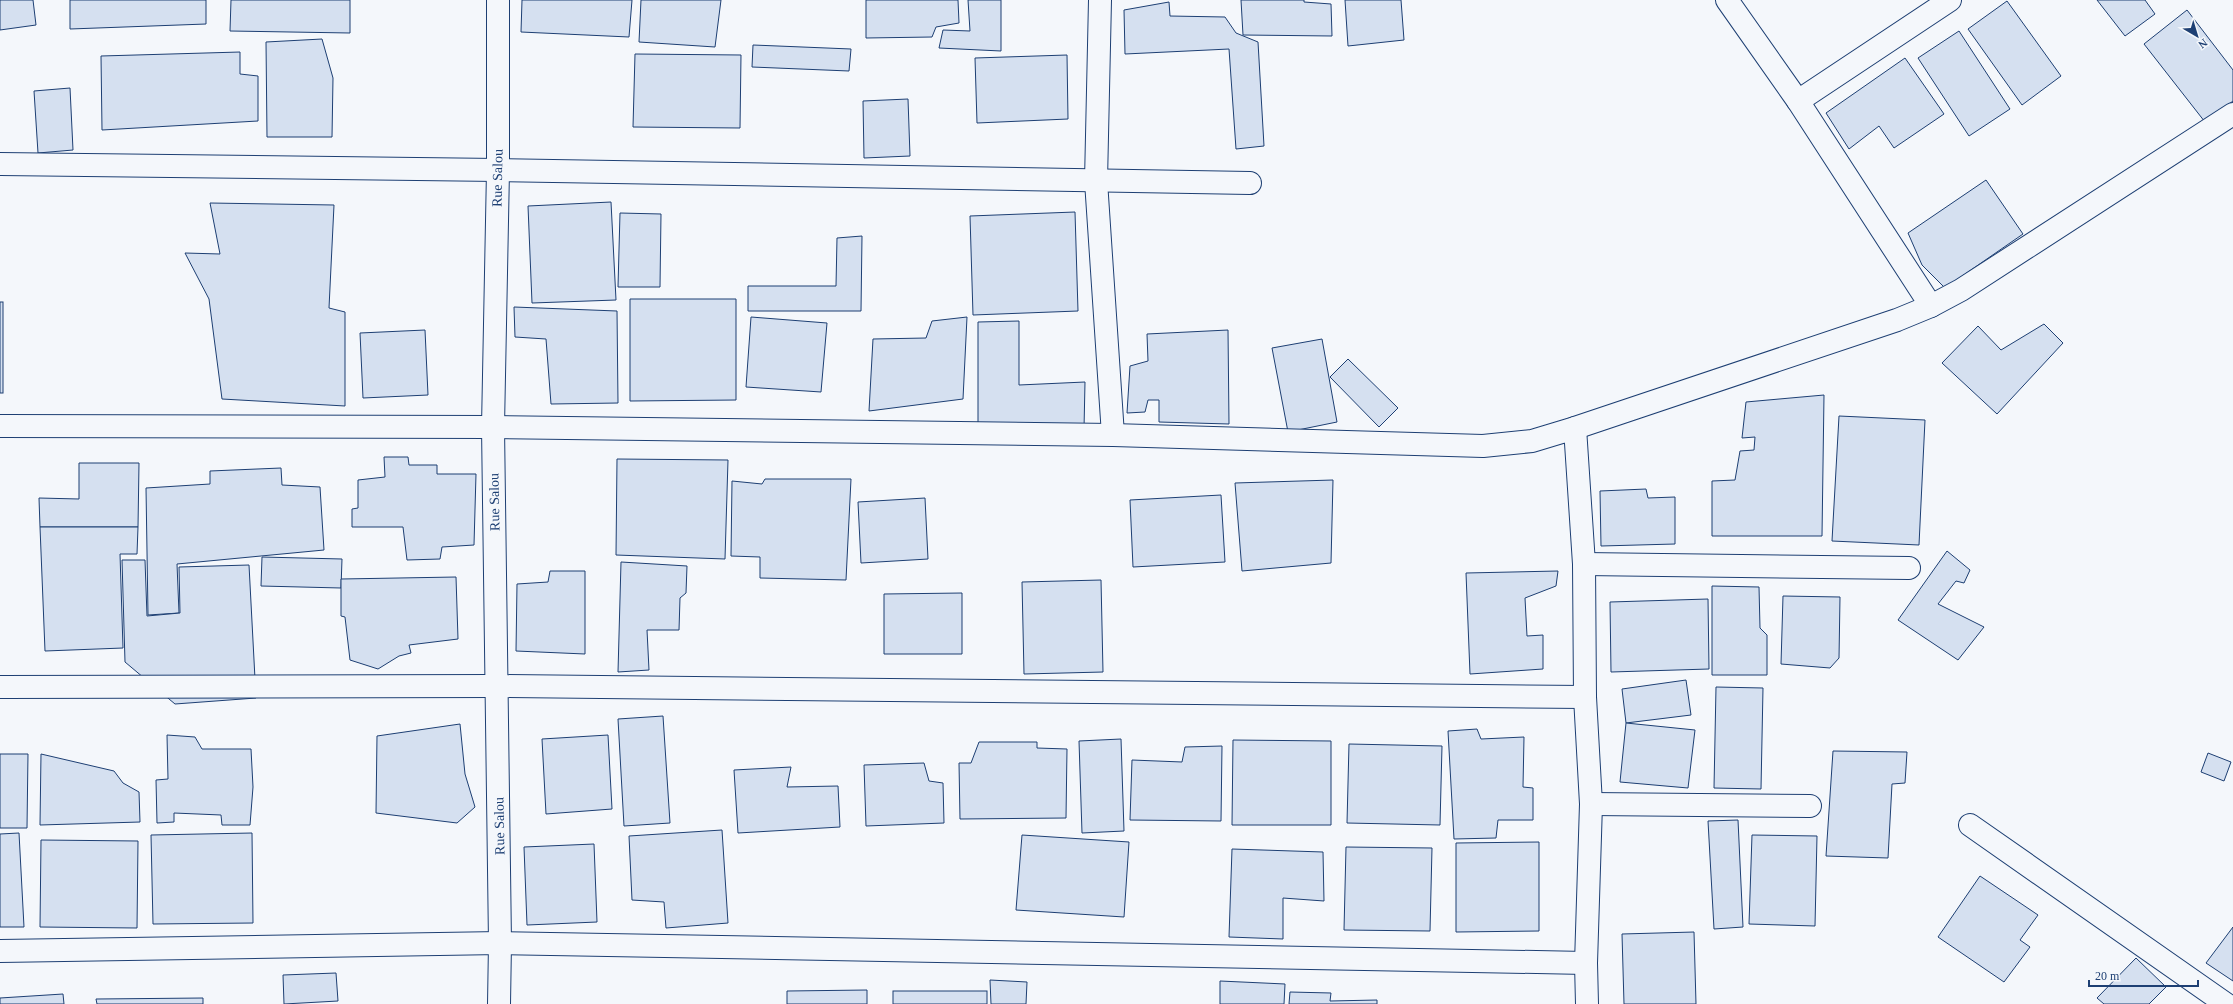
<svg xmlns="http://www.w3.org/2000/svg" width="2233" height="1004" viewBox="0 0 2233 1004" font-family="Georgia,serif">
<rect width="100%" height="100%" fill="#f4f7fb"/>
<g fill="#d5e0f0" stroke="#1d3f73">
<path d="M0 0H33L36 25 0 30Z"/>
<path d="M70 0H206V24L70 29Z"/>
<path d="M231 0H350V33L230 31Z"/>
<path d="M522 0H632L629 37 521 32Z"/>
<path d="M641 0H721L715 47 639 42Z"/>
<path d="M866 0H958L959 23 936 27 932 37 866 38Z"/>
<path d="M968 0H1001V51L939 48 943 30 970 31Z"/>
<path d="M1241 0H1304V2L1331 4 1332 36 1243 35Z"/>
<path d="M1345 0H1401L1404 40 1348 46Z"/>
<path d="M2097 0H2145L2155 14 2125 36Z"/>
<path d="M2007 1 2061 76 2022 105 1968 29Z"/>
<path d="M1169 2 1170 16 1225 17 1236 33 1258 42 1264 146 1236 149 1229 49 1125 54 1124 10Z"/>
<path d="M2187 10 2233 70V101L2205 122 2144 44Z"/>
<path d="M1959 31 2010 109 1969 136 1918 58Z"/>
<path d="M322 39 333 78 332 137H267L266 42Z"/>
<path d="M753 45 851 49 849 71 752 67Z"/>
<path d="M240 52V74L258 76V121L102 130 101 56Z"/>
<path d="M635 54 741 55 740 128 633 127Z"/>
<path d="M1067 55 1068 119 977 123 975 58Z"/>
<path d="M1905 58 1944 114 1894 148 1879 126 1849 149 1826 113Z"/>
<path d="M70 88 73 150 38 153 34 91Z"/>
<path d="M908 99 910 156 864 158 863 101Z"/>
<path d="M1986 180 2023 234 1945 288 1922 265 1908 233Z"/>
<path d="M611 202 616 300 532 303 528 206Z"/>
<path d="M210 203 334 205 329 308 345 312V406L222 399 209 299 185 253 220 254Z"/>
<path d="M1075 212 1078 311 973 315 970 216Z"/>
<path d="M620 213 661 214 660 287H618Z"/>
<path d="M862 236 861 311H748V286H836L837 238Z"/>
<path d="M630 299H736V400L630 401Z"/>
<rect x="0" y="302" width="3" height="91"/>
<path d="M514 307 617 311 618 403 551 404 546 339 515 337Z"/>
<path d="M751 317 827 323 821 392 746 387Z"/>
<path d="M967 317 963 399 869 411 873 339 926 338 932 321Z"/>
<path d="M1019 321V385L1085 382 1084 429H978V322Z"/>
<path d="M2044 324 2063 343 1997 414 1942 363 1978 326 2001 350Z"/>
<path d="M425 330 428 395 363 398 360 333Z"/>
<path d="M1228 330 1229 424 1159 422V400H1148L1145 412 1127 413 1130 366 1148 361 1147 334Z"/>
<path d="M1322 339 1337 422 1288 432 1272 348Z"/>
<path d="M1348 359 1398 408 1379 427 1330 377Z"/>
<path d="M1824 395 1822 536H1712V481L1735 480 1740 451 1754 450 1755 437 1742 438 1746 402Z"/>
<path d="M1839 416 1925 420 1919 545 1832 541Z"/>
<path d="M384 457H408L409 465H437V474H476L474 545 442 547 440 559 407 560 403 527H352V509L358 508V480L385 477Z"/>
<path d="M617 459 728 460 725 559 616 555Z"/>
<path d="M79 463H139L138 527H40L39 498 79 499Z"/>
<path d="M281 468 282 485 320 487 324 550 177 564 179 613 148 615 146 488 210 484V471Z"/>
<path d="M765 479H851L846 580 760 578V557L731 556 732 481 762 484Z"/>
<path d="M1333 480 1331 563 1242 571 1235 483Z"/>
<path d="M1646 489 1648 498 1675 497V544L1601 546 1600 491Z"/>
<path d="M1221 495 1225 562 1133 567 1130 500Z"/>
<path d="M925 498 928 559 861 563 858 502Z"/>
<path d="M40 527H138L137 554H120L123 648 45 651Z"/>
<path d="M1947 551 1970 570 1964 583 1956 581 1938 604 1984 627 1958 660 1898 620Z"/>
<path d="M262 557 342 559 341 588 261 586Z"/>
<path d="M122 560H145L147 616 180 613 179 567 249 565 256 698 175 704 125 662Z"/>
<path d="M621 562 687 566 686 593 680 598 679 630H647L649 670 618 672Z"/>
<path d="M550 571H585V654L516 651 517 584 548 582Z"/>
<path d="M1558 571 1556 586 1525 598 1527 636 1543 635V669L1470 674 1466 573Z"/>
<path d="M456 577 458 639 409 645 411 653 399 656 378 669 350 660 345 617 341 616V579Z"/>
<path d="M1101 580 1103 672 1024 674 1022 582Z"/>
<path d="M1712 586 1759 587 1760 628 1767 635V675H1712Z"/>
<path d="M962 593V654H884V594Z"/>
<path d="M1783 596 1840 597 1839 658 1830 668 1781 664Z"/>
<path d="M1708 599 1709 669 1611 672 1610 602Z"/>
<path d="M1686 680 1691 715 1626 723 1622 689Z"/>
<path d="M1716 687 1763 688 1761 789 1714 788Z"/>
<path d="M663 716 670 823 624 826 618 719Z"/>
<path d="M1626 723 1695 730 1688 788 1620 782Z"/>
<path d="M460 724 465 774 475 807 457 823 376 813 377 736Z"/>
<path d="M1477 729 1481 739 1524 737 1523 787 1533 788V820H1498L1496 838 1454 839 1448 731Z"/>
<path d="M167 735 195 737 202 749H251L253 787 250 825H222L221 815 174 813V822L157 823 156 780 168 779Z"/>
<path d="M608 735 612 809 546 814 542 739Z"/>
<path d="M1121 739 1124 831 1082 833 1079 741Z"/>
<path d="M1233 740 1331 741V825H1232Z"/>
<path d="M979 742H1037V748L1067 749 1066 818 960 819 959 763H971Z"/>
<path d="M1349 744 1442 746 1440 825 1347 823Z"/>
<path d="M1222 746 1221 821 1130 820 1132 760 1182 762 1185 747Z"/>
<path d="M1833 751 1907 752 1905 783 1892 784 1888 858 1826 856Z"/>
<path d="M2208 753 2231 762 2224 781 2201 772Z"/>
<path d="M0 754H28L27 828H0Z"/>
<path d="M41 754 114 771 123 783 139 792 140 822 40 825Z"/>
<path d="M924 763 929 781 943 783 944 823 866 826 864 765Z"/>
<path d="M791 767 787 787 838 786 840 827 738 833 734 770Z"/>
<path d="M1738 820 1743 927 1714 929 1708 821Z"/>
<path d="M722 830 728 923 666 928 664 902 632 900 629 836Z"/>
<path d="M19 833 24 927H0V834Z"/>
<path d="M252 833 253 923 153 924 151 835Z"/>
<path d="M1022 835 1129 842 1124 917 1016 910Z"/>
<path d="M1752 835 1817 836 1815 926 1749 924Z"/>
<path d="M41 840 138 841 137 928 40 927Z"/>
<path d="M1539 842V931L1456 932V843Z"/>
<path d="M594 844 597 922 527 925 524 847Z"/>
<path d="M1346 847 1432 848 1430 931 1344 930Z"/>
<path d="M1232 849 1323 852 1324 901 1283 898V939L1229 937Z"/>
<path d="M1980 876 2038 915 2020 940 2030 947 2004 982 1938 937Z"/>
<path d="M2233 927V981L2206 963Z"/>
<path d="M1694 932 1696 1004H1624L1622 934Z"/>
<path d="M2136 958 2166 987 2149 1004H2104L2097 998Z"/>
<path d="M336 973 338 1001 284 1004 283 975Z"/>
<path d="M990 980 1027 982 1026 1004H991Z"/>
<path d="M1220 981 1285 984 1284 1004H1220Z"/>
<path d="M867 990V1004H787V991Z"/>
<rect x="893" y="991" width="94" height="13"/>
<path d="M1290 992 1331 993 1330 1001 1377 1000V1004H1289Z"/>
<path d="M63 994 64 1004H0V998Z"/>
<path d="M203 998V1004H97L96 999Z"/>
</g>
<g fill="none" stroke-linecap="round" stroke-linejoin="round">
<g stroke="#1d3f73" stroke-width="24">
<g id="minor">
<path d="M498 0V170L493 427 500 943 499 1004"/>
<path d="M1100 0 1096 181 1113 435"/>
<path d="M1727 0 1798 101 1931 306"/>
<path d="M1798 101 1950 0"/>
<path d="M0 164 498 170 1250 183"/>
<path d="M0 426 493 427 1113 435 1483 446 1532 441 1575 428 1584 564 1585 697 1591 804 1586 963 1587 1004"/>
<path d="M1575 428 1897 320 1931 306 1961 290 2233 114"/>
<path d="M1584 564 1909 568"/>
<path d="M0 687 497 686 1585 697"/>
<path d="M1591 804 1810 806"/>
<path d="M1970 825 2226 1004"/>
<path d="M0 951 500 943 1586 963"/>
</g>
</g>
<use href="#minor" stroke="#f4f7fb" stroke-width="22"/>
</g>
<g text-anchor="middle" stroke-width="3" stroke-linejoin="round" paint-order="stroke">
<g font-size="14" fill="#1d3f73" stroke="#f4f7fb">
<text transform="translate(497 178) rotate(-89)" y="5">Rue Salou</text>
<text transform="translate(494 502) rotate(-91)" y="5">Rue Salou</text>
<text transform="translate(499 826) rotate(-91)" y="5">Rue Salou</text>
</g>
</g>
<g transform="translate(2197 36) rotate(142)" stroke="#f4f7fb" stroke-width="3" paint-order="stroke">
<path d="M0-3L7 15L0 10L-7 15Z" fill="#1d3f73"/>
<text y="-6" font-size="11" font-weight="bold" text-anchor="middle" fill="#1d3f73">N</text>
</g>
<path d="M2089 980v6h109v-6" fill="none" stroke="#1d3f73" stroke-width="2"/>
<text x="2095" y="980" font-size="12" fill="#1d3f73" stroke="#f4f7fb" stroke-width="3" paint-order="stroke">20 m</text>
</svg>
